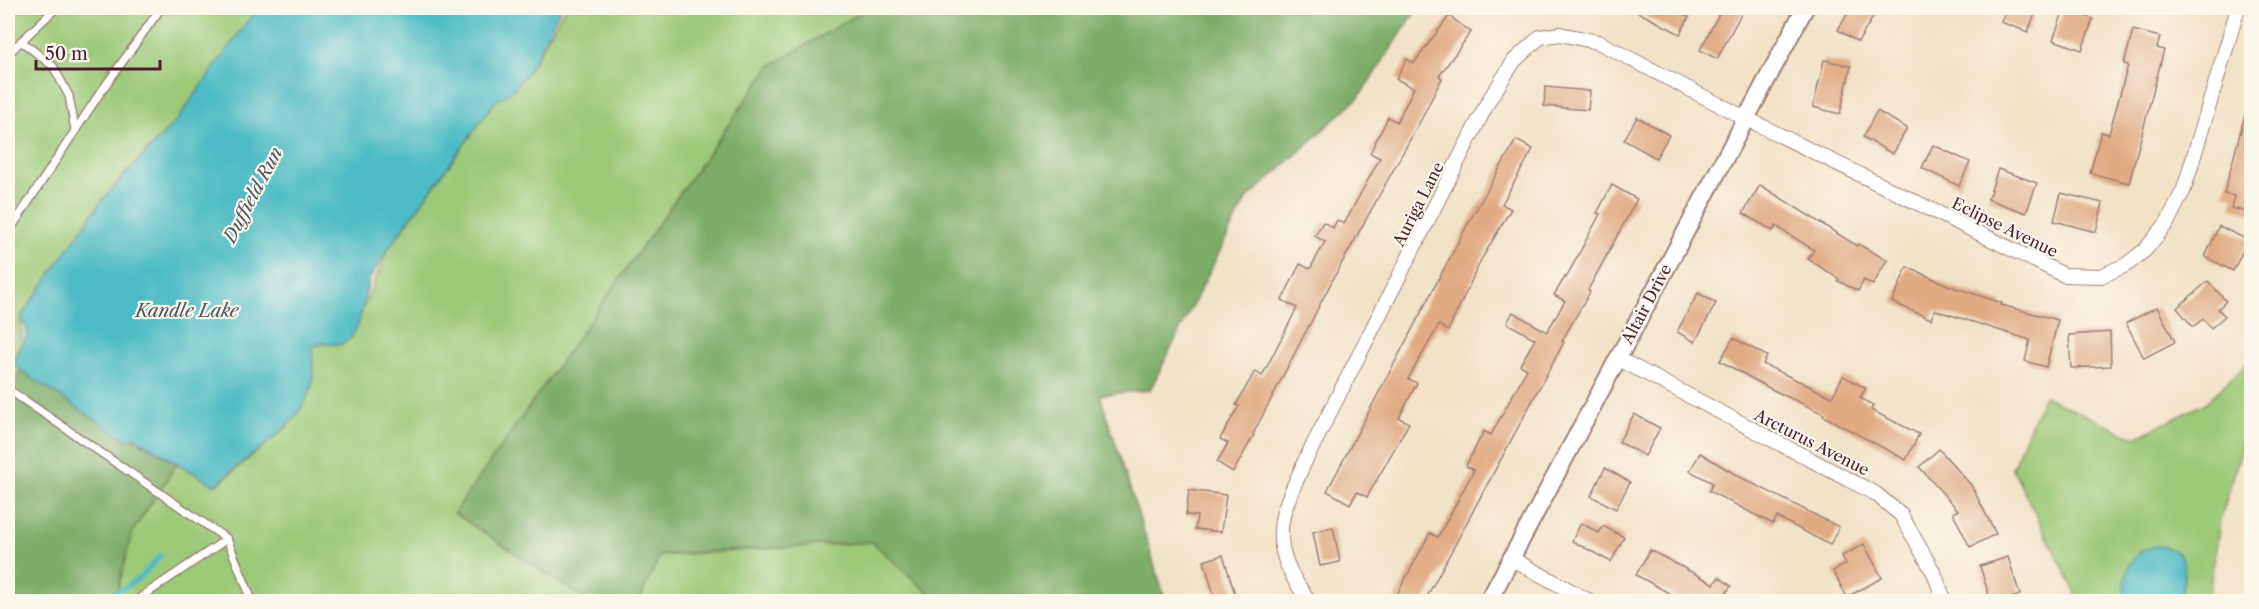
<svg xmlns="http://www.w3.org/2000/svg" width="2259" height="609" viewBox="0 0 2259 609" font-family="'Libre Caslon Text',serif">
<rect width="100%" height="100%" fill="#fbf7ec"/>
<filter id="ink" filterUnits="userSpaceOnUse"><feTurbulence type="fractalNoise" baseFrequency=".0167" numOctaves="2"/><feDisplacementMap in="SourceGraphic" scale="12" xChannelSelector="R" yChannelSelector="G"/><feConvolveMatrix kernelMatrix="1 2 1 2 8 2 1 2 1" color-interpolation-filters="sRGB"/></filter>
<filter id="wash" filterUnits="userSpaceOnUse"><feTurbulence type="fractalNoise" baseFrequency=".008" numOctaves="4" result="noise"/><feDisplacementMap in="SourceGraphic" scale="24" xChannelSelector="R" yChannelSelector="G"/><feGaussianBlur stdDeviation="1.35" result="paint"/><feColorMatrix in="noise" values="0 0 0 0 0 0 0 0 0 0 0 0 0 0 0 0 0 1.4 0 .05"/><feComposite in="paint" operator="in"/></filter>
<g filter="url(#wash)">
<rect width="100%" height="100%" fill="#f2e2c6"/>
<g fill="#9bc978" stroke="#727452" stroke-width="1.5">
<path d="M8 8H261L177 120 117 182 22 315 21 371 9 391 8 389Z"/>
<path d="M565 8H869L770 66 454 513 588 601 100 602 118 589 132 532 177 464 218 484 289 425 314 346 351 338 388 249 494 103 528 72Z"/>
<path d="M896 8H964L967 14Z"/>
<path d="M2251 360V417L2220 521 2208 601H2080L2012 468 2044 396 2135 438 2204 404Z"/>
<path d="M872 542 928 592 929 602H639L659 556Z"/>
</g>
<g fill="#7cad68" stroke="#63664a" stroke-width="1.5">
<path d="M869 8H896L966 13 964 8H1418L1359 97 1245 201 1150 390 1100 395 1166 601H929L928 592 872 542 660 555 639 601H588L454 513 770 66Z"/>
<path d="M21 371 177 464 132 532 118 589 100 601H8V389L9 390Z"/>
</g>
<g fill="#4dbbc5" stroke="#4c6d78" stroke-width="1.5">
<path d="M257 8H561L528 72 514 89 494 103 388 249 370 278 358 325 351 338 340 345 322 343 314 346C310 360 316 374 311 388 294 436 249 450 218 484L214 485 134 437 128 441 21 371 16 366 15 361C18 346 34 335 22 321V315L103 199 177 120Z"/>
<path d="M2155 546C2194 548 2184 574 2181 601H2124C2125 576 2126 553 2155 546Z"/>
</g>
<g fill="none" stroke-linecap="round" stroke-linejoin="round">
<path stroke="#4dbbc5" stroke-width="5" d="M103 602 141 577 160 556"/>
</g>
<g id="blocks">
<g fill="#e0aa83">
<path d="M1630 8H1672L1689 17 1680 34Z"/>
<path d="M1722 8H1732L1742 12 1717 59 1700 50Z"/>
<path d="M1851 8H1868L1876 12 1858 42 1838 30Z"/>
<path d="M2007 8H2037L2028 32 2001 22Z"/>
<path d="M2064 9 2093 19 2082 50 2053 40Z"/>
<path d="M1449 16 1471 32 1439 76 1442 78 1422 118 1332 281 1253 434 1254 435 1233 472 1217 462 1228 443 1220 439 1239 406 1236 405 1255 371 1262 376 1297 308 1282 300 1300 264 1310 269 1325 242 1315 236 1323 222 1333 228 1337 220 1344 224 1380 158 1370 153 1388 117 1397 122 1414 88 1396 79 1407 59 1414 63Z"/>
<path d="M2133 30 2160 37 2157 48 2164 50 2129 183 2090 173 2101 132 2109 134 2128 65 2124 64Z"/>
<path d="M1824 60 1851 66 1840 114 1813 107Z"/>
<path d="M1545 87 1590 91 1588 110 1544 106Z"/>
<path d="M2247 107 2252 108V213L2231 208 2234 196 2224 194Z"/>
<path d="M1877 111 1907 128 1893 154 1863 137Z"/>
<path d="M1637 117 1669 135 1656 158 1624 140Z"/>
<path d="M1516 140 1533 149 1502 204 1511 209 1481 260 1448 331 1439 325 1408 379 1417 383 1399 418 1409 423 1367 497 1357 492 1350 504 1327 491 1465 229Z"/>
<path d="M1933 145 1970 162 1959 186 1922 168Z"/>
<path d="M1998 169 2037 183 2026 213 1988 199Z"/>
<path d="M1612 185 1637 199 1588 290 1590 292 1562 341 1564 342 1424 602H1393L1430 533 1438 537 1474 470 1466 466 1484 431 1491 435 1527 369 1520 365 1535 339 1507 323 1513 312 1547 332 1565 301 1554 295 1565 277 1566 278 1600 214 1597 213Z"/>
<path d="M1760 185 1857 246 1858 244 1887 260 1873 285 1864 280 1858 291 1838 281 1839 279 1808 259 1814 250 1776 226 1773 231 1743 213Z"/>
<path d="M2061 193 2103 203 2096 232 2054 221Z"/>
<path d="M2219 226 2248 240 2233 271 2205 257Z"/>
<path d="M1907 267 1950 286 2002 303 2001 305 2058 320 2046 367 2025 361 2030 340 1935 310 1931 319 1892 302Z"/>
<path d="M2208 281 2226 301 2218 309 2225 316 2211 328 2203 319 2193 327 2177 308Z"/>
<path d="M1698 293 1716 303 1695 342 1677 332Z"/>
<path d="M2157 307 2175 342 2144 358 2126 323Z"/>
<path d="M2110 332 2111 366 2071 368 2069 335Z"/>
<path d="M1733 338 1767 356 1763 364 1832 397 1843 376 1866 388 1860 398 1873 405 1871 410 1919 434 1906 460 1823 416 1824 414 1771 389 1720 361Z"/>
<path d="M1634 414 1660 428 1645 456 1619 442Z"/>
<path d="M1939 449 1971 485 1996 534 1970 547 1953 513 1958 510 1919 467Z"/>
<path d="M1700 453 1738 476 1839 527 1830 545 1777 517 1773 524 1709 491 1713 483 1690 471Z"/>
<path d="M1605 468 1630 482 1616 509 1591 496Z"/>
<path d="M1189 490 1226 495 1221 532 1195 529 1197 516 1186 515Z"/>
<path d="M1581 523 1599 533 1603 526 1624 537 1611 562 1572 541Z"/>
<path d="M1333 527 1340 562 1320 566 1313 532Z"/>
<path d="M1864 544 1882 578 1847 597 1833 571 1846 564 1842 556Z"/>
<path d="M1650 550 1714 584 1719 577 1731 586 1720 602H1685L1636 575Z"/>
<path d="M1223 555 1236 598 1216 602 1204 561Z"/>
<path d="M2008 557 2020 595 2000 602H1991L1980 566Z"/>
</g>
</g>
</g>
<g filter="url(#ink)">
<use href="#blocks" fill-opacity="0" stroke="#9e8078" stroke-width="1.5"/>
<g fill="none" stroke-linecap="round" stroke-linejoin="round">
<g stroke="#9e8078" stroke-width="10">
<g id="service">
<path d="M21 41 53 66 69 96 75 130"/>
<path d="M8 54 56 8"/>
<path d="M8 233 98 96 161 8"/>
<path d="M8 389 227 539 250 595 234 602"/>
<path d="M134 602 227 539"/>
</g>
</g>
<g stroke="#9e8078" stroke-width="16">
<g id="minor">
<path d="M1617 358 1876 494 1901 515 1934 573 1945 602"/>
<path d="M1512 559 1591 602"/>
<path d="M1310 602C1294 582 1279 555 1281 529 1282 507 1296 483 1304 463L1489 100 1514 61 1540 37 1560 34 1598 42 1745 118 2064 275 2101 276 2126 265 2145 250 2167 223 2184 189 2238 8"/>
</g>
</g>
<g stroke="#9e8078" stroke-width="20">
<path id="tertiary" d="M1488 602 1805 8"/>
</g>
<use href="#service" stroke="#fff" stroke-width="7"/>
<use href="#minor" stroke="#fff" stroke-width="14"/>
<use href="#tertiary" stroke="#fff" stroke-width="16"/>
</g>
</g>
<g text-anchor="middle" stroke-width="4.5" stroke-linejoin="round" paint-order="stroke">
<g font-size="16" fill="#4a1f2b" stroke="#fbf7ec">
<text transform="translate(1418 204) rotate(-63)" y="6">Auriga Lane</text>
<text transform="translate(2005 227) rotate(26)" y="6">Eclipse Avenue</text>
<text transform="translate(1646 304) rotate(-62)" y="6">Altair Drive</text>
<text transform="translate(1812 442) rotate(27)" y="6">Arcturus Avenue</text>
</g>
<g font-size="18" font-style="italic" fill="#4b5661" stroke="#fbf7ec">
<text transform="translate(253 195) rotate(-62)" y="6">Duffield Run</text>
<text x="187" y="317">Kandle Lake</text>
</g>
</g>
<rect width="2259" height="609" fill="none" stroke="#fbf7ec" stroke-width="30"/>
<path d="M36 60v9h124v-9" fill="none" stroke="#4a1f2b" stroke-width="3"/>
<text x="45" y="60" font-size="18" fill="#4a1f2b" stroke="#fbf7ec" stroke-width="4.5" paint-order="stroke">50 m</text>
</svg>
